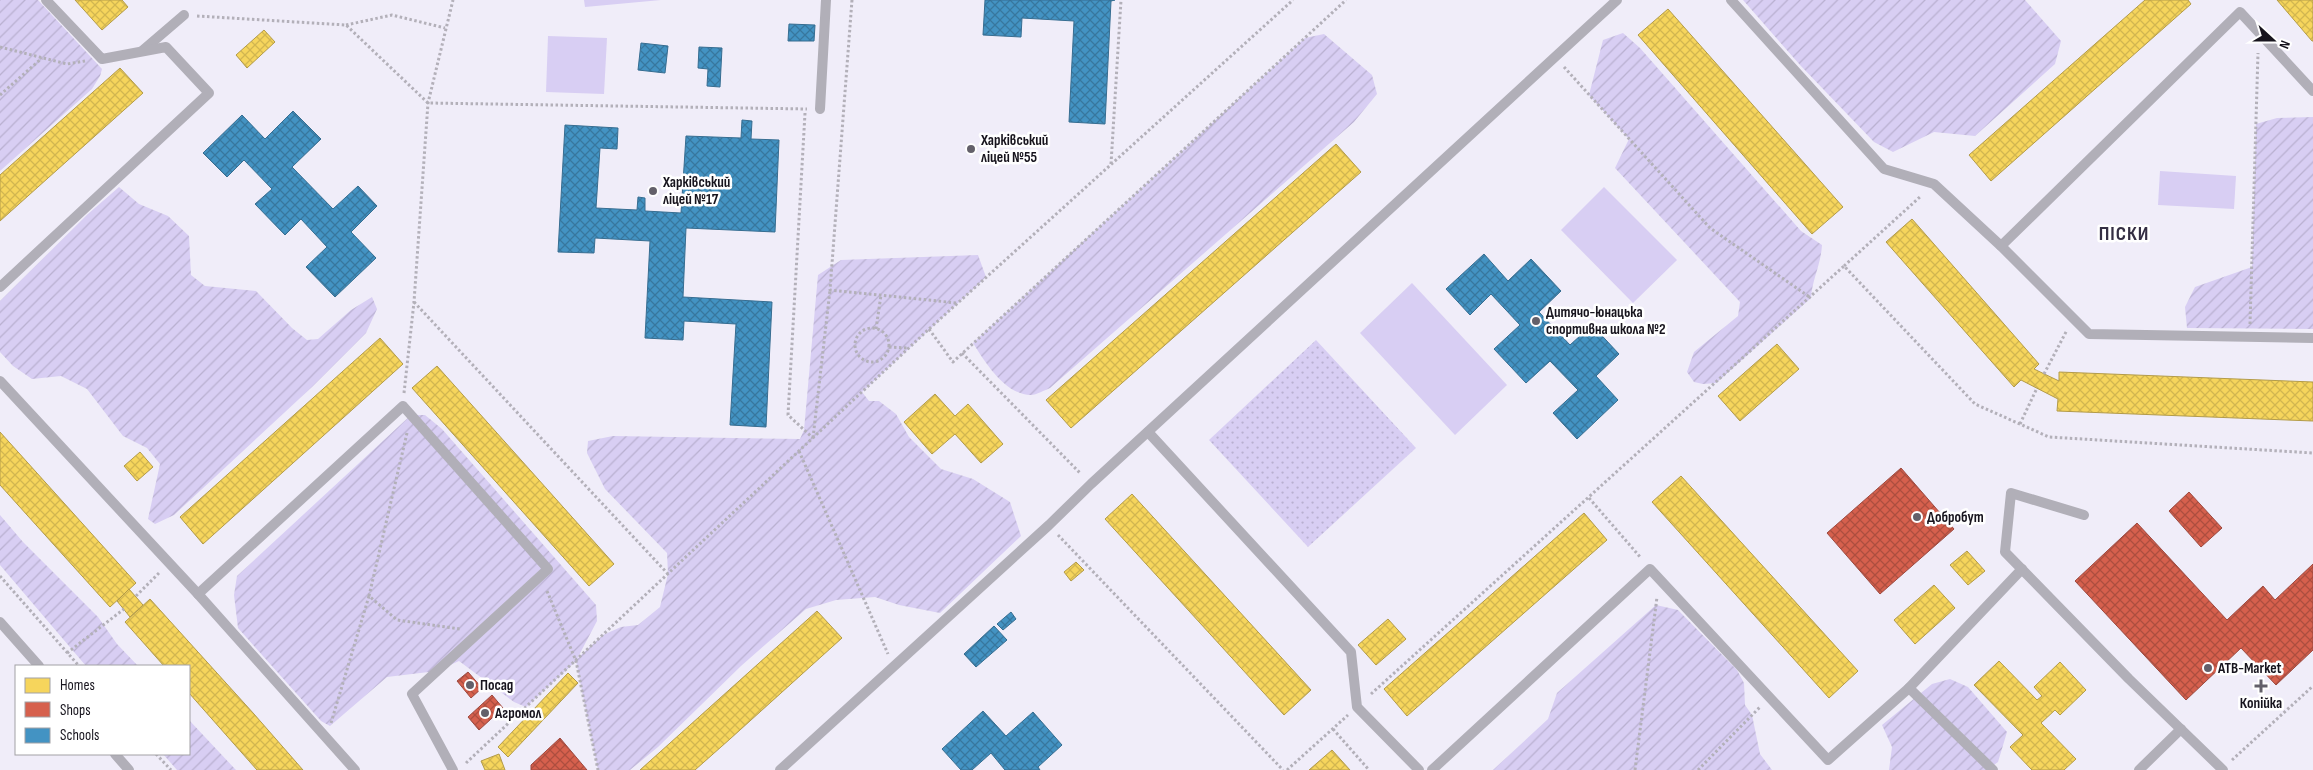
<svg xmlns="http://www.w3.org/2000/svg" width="2313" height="770" viewBox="0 0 2313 770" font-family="'Sofia Sans Condensed',sans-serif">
<defs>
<pattern id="grass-dots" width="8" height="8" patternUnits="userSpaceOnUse" patternTransform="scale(1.25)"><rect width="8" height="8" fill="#d8cef3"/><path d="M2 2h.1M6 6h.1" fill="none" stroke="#b9b0d0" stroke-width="1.8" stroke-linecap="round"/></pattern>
<pattern id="garden-furrows" width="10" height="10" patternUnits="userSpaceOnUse" patternTransform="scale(1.25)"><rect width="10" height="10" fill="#d8cef3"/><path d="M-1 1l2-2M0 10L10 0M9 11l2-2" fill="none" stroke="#b9b0d0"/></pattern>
<pattern id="homes-cross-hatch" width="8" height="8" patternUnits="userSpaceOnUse" patternTransform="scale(1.25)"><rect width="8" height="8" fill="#f6d55c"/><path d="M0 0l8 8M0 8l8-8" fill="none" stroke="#d2b650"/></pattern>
<pattern id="shops-cross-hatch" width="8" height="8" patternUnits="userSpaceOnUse" patternTransform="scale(1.25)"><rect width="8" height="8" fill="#d6604d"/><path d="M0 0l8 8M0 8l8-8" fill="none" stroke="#ad4e3f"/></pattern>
<pattern id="schools-cross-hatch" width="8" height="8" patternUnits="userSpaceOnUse" patternTransform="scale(1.25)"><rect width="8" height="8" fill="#4393c3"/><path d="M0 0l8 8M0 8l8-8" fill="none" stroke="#37779e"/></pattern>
</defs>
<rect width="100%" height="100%" fill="#f0edf9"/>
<path fill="url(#grass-dots)" d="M1316 340 1416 448 1308 547 1209 440Z"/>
<g fill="url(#garden-furrows)">
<path d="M0 0H38L102 69 100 76 92 89 0 171Z"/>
<path d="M1743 0H2025L2061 41 2055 64 1975 136 1934 132 1893 152 1874 142 1800 65Z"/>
<path d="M1623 33 1640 48 1801 231 1822 245C1821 264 1812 280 1811 298L1716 383 1703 384 1694 382 1687 372 1694 352 1738 316 1740 302 1615 168 1629 139 1589 95 1603 40Z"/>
<path d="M1324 34 1372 75 1377 94 1354 122 1050 388C1045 390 1036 395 1031 395 1005 395 985 362 973 343L1305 38Z"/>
<path d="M2313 117V329L2187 328 2185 307 2195 287 2252 267 2256 124 2277 118Z"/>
<path d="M119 187 139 204 168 216 189 236 191 275 205 286 256 291 292 328 307 340 318 339 351 310 372 297 377 309 366 333 312 387 174 515 155 524 148 519 160 464 147 448 123 436 87 389 61 376 32 379 13 366 0 352V301L88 214Z"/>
<path d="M978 255 986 277 862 392 869 401H879L896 414 909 437 941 469 973 479 1010 502 1021 536 940 613 899 605 875 597 836 600 806 609 741 666 658 747 630 770H598L576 661 526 707 514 702 459 661 437 671 387 677 330 726 321 721 238 628 234 595 237 576 411 415H425L442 429 596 605 597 621 577 659 603 635 621 627 638 625 660 607 668 574 667 553 605 489 587 453 588 441 613 436 800 439 804 430 818 275 841 260Z"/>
<path d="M0 515 23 542 98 617 117 644 138 666H86L0 565Z"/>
<path d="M1656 605 1678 610 1737 670 1744 683 1745 705 1752 715 1760 754 1772 770H1493L1548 719 1557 693Z"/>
<path d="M1950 679 1968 687 2007 732 1998 762 1987 770H1889L1892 747 1882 725 1932 684Z"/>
<path d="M189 720 235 769 236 770H177L163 754H189Z"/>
</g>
<g fill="#d8cef3">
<path d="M584 0H661L585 7Z"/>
<path d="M548 36 607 38 604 94 546 92Z"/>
<path d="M2160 171 2236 176 2234 209 2158 205Z"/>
<path d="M1604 187 1677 260 1633 303 1561 230Z"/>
<path d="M1412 283 1507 385 1455 435 1360 333Z"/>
</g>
<g fill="url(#homes-cross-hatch)" stroke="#b39b49">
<path d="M75 0H122L128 7 102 30Z"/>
<path d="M2145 0H2188L2191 4 1991 181 1969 155Z"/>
<path d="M2277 0H2313V41H2312Z"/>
<path d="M1668 9 1843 207 1812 234 1638 35Z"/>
<path d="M264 30 275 42 247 68 236 55Z"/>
<path d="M120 68 143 93 0 221V175Z"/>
<path d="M1336 144 1361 172 1071 428 1046 400Z"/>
<path d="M1912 219 2039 364 2034 369 2059 381V372L2313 382V421L2057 411 2058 399 2021 380 2014 387 1886 242Z"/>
<path d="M380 338 403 364 203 544 180 517Z"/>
<path d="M1777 344 1799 369 1740 421 1718 396Z"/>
<path d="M437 366 614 564 589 586 412 388Z"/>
<path d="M935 394 955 416 968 404 1003 444 981 463 955 434 932 454 904 422Z"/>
<path d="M0 432 136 583 110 607 0 485Z"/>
<path d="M140 452 153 467 137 481 124 466Z"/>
<path d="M1681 476 1858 671 1829 698 1652 502Z"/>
<path d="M1132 494 1311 690 1284 715 1105 519Z"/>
<path d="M1584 513 1607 540 1407 716 1384 689Z"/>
<path d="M1967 551 1985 571 1968 585 1950 565Z"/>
<path d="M1076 562 1084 570 1071 581 1064 572Z"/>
<path d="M1934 585 1955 608 1915 644 1894 620Z"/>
<path d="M129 589 143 605 130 617 117 601Z"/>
<path d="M150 599 254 714 303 770H257L189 693V666H164L125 622Z"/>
<path d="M817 611 842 638 730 739 695 770H640Z"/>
<path d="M1388 619 1406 639 1376 665 1358 645Z"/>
<path d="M1999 661 2037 700 2042 696 2034 687 2060 662 2086 690 2060 715 2055 710 2041 723 2076 759 2064 770H2032L2010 747 2023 735 1974 685Z"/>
<path d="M568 673 578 683 508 757 498 747Z"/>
<path d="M1332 750 1350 770H1309Z"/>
<path d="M499 754 505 770H485L481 761Z"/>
</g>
<g fill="url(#shops-cross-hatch)" stroke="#9d493f">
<path d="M1901 468 1954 529 1880 594 1827 533Z"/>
<path d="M2189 492 2222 528 2201 547 2169 511Z"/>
<path d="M2137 523 2227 620 2263 586 2275 600 2313 564V650L2276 685 2241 648 2186 700 2075 581Z"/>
<path d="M468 672 482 688 471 698 457 681Z"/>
<path d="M492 695 503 708 479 730 468 717Z"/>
<path d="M560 738 587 770H531V765Z"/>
</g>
<g fill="url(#schools-cross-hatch)" stroke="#366d91">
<path d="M985 0H1115L1111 1 1105 124 1069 122 1074 21 1022 18 1021 37 983 35Z"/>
<path d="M789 24 815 25 814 41H788Z"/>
<path d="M641 43 668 46 665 73 638 70Z"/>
<path d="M699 47 722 48 720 87 707 86 708 69 698 68Z"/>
<path d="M293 111 321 139 292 167 333 209 358 186 377 206 351 232 376 258 335 297 306 267 327 247 301 219 285 235 255 204 272 189 244 160 227 177 203 153 242 115 265 139Z"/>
<path d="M742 120 752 121 751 139 779 140 775 232 686 228 683 297 772 302 766 427 730 425 736 324 684 321 683 340 645 338 650 241 595 238 594 253 558 252 565 125 618 128 617 149 600 148 596 208 637 210 638 197 645 198V211L681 213 686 136 741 138Z"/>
<path d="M1484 254 1508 281 1531 259 1561 291 1539 312 1570 345 1592 325 1619 354 1596 376 1618 400 1577 439 1553 413 1578 390 1550 361 1526 383 1494 349 1520 325 1491 294 1470 315 1446 289Z"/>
<path d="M1011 612 1016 619 1003 630 997 624Z"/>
<path d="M994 626 1007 640 976 667 964 654Z"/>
<path d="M983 711 1006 736 1033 712 1062 745 1038 767 1040 770H1005L991 753 972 770H961L942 749Z"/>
</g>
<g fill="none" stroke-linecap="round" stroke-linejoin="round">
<g stroke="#b3b0b9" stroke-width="3" stroke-dasharray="2.5 2.5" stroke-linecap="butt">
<path d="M852 0 830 290 957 303"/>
<path d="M197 16 346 25 428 103 807 109"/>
<path d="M346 25 392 15 445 28"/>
<path d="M0 47 67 64 85 61"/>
<path d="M1564 67 1710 228 1811 298"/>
<path d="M0 95 42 58"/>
<path d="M805 113 788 415 813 438"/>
<path d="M1111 164 1121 0"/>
<path d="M1844 266 1921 196"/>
<path d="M414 302 668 574"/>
<path d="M2250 324 2258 53"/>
<circle cx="872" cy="345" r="17"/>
<path d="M876 329 881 295"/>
<path d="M929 329 953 362 1346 0"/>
<path d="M889 347 908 348"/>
<path d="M962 353 1081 474"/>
<path d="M2044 374 2067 330"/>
<path d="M404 393 414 302 428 103 453 0"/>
<path d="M2020 424 2037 388"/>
<path d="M407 433 369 596 397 620 460 629"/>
<path d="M813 438 830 290"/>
<path d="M799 451 888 654"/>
<path d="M1589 498 1641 558"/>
<path d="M1058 535 1283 770"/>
<path d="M0 576 79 666"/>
<path d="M547 591 576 661 598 770"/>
<path d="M136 596 160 572"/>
<path d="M67 653 124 609"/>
<path d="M1371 694 1844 266 1975 404 2049 437 2313 453"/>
<path d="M331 723 369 596"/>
<path d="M1333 729 1369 770"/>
<path d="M156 754 171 770"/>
<path d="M2232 760 2313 686"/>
<path d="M466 763 929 329 1293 0"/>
<path d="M1287 770 1348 715"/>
<path d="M1635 770 1657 597"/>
<path d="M1698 770 1761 706"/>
</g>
<g stroke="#b1afb8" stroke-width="10">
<path d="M1731 0 1884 169 1934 184 2001 246 2089 334 2313 338"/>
<path d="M142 51 184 15"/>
<path d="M820 109 826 0"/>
<path d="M2001 246 2240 12 2313 91"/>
<path d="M0 287 209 93 166 47 102 59 46 0"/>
<path d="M0 381 198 594 355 770"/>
<path d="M1148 432 1351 652 1357 707 1419 770"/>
<path d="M2084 515 2011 493 2005 552 2129 679 2223 770"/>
<path d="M198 594 403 406 548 569 412 694 453 770"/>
<path d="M0 622 39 666"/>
<path d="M115 754 129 770"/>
<path d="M780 770 1049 525 1091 484 1617 0"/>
<path d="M1432 770 1650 569 1828 760 1909 688"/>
<path d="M1993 770 1909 688 2022 569"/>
<path d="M2139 770 2181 729"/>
</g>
</g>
<g fill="#63606a" stroke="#fff" stroke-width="2">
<circle cx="971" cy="149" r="5"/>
<circle cx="653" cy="191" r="5"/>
<circle cx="1536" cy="321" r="5"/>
<circle cx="1917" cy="517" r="5"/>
<circle cx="2208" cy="668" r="5"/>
<circle cx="470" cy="685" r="5"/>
<path d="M2258.5 678.5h5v5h5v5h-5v5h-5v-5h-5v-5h5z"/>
<circle cx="485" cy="713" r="5"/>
</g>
<g text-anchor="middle" stroke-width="5" stroke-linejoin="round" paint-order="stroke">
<g font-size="15" font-weight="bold" fill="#17141d" stroke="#fff" text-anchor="start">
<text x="981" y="145">Харківський<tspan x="981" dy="17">ліцей №55</tspan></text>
<text x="663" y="187">Харківський<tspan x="663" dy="17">ліцей №17</tspan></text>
<text x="1546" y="317">Дитячо-юнацька<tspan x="1546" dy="17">спортивна школа №2</tspan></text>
<text x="1927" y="522">Добробут</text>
<text x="2218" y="673">ATB-Market</text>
<text x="480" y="690">Посад</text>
<text x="2261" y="708" text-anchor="middle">Копійка</text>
<text x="495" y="718">Агромол</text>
</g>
<g font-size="20" font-weight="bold" letter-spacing="1" fill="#342e43" stroke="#fff">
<text x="2124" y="240">ПІСКИ</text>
</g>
</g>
<rect x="15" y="665" width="175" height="90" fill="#ffffff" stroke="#a2a1a5"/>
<rect x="25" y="678" width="25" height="15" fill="#f6d55c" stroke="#a2a1a5"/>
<text x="60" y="690" font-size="15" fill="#17141d">Homes</text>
<rect x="25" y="702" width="25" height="15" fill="#d6604d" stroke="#a2a1a5"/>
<text x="60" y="715" font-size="15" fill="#17141d">Shops</text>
<rect x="25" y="728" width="25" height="15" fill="#4393c3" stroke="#a2a1a5"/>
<text x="60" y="740" font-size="15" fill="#17141d">Schools</text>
<g transform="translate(2273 40) rotate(111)" stroke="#ffffff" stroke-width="4" paint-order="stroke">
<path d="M0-4L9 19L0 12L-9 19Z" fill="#17141d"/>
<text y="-8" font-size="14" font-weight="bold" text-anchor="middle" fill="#17141d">N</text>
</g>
</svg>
